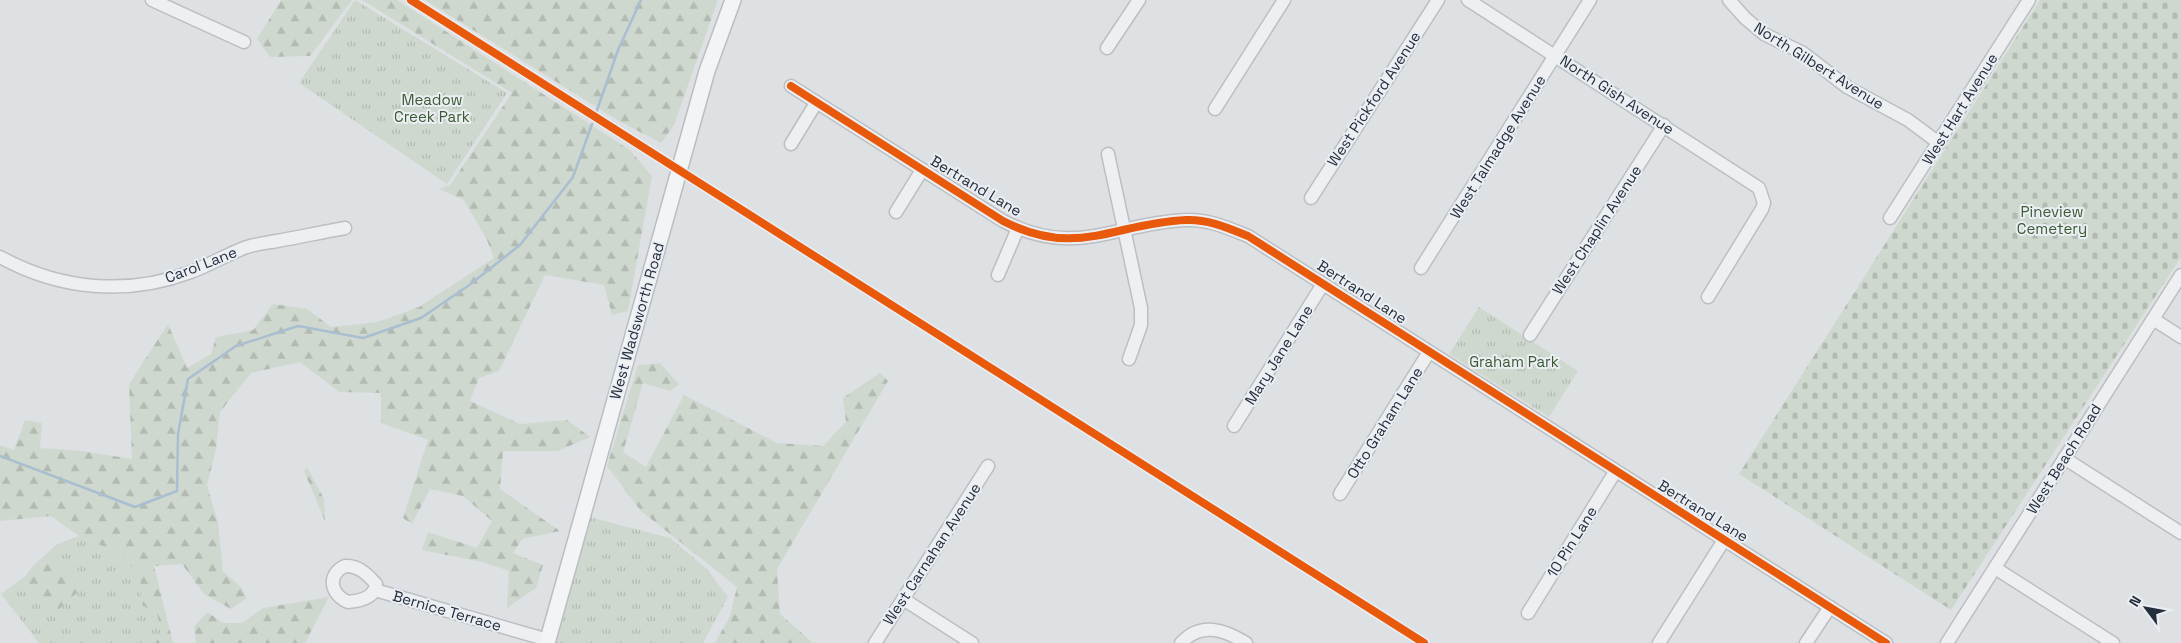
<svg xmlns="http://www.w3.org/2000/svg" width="2181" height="643" viewBox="0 0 2181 643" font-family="'Space Grotesk',sans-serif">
<defs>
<pattern id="grass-tufts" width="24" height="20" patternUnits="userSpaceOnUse" patternTransform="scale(1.25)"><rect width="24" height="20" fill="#cfd8ce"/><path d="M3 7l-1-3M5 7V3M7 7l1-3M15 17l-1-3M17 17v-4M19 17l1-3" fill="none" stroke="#b2bab2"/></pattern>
<pattern id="forest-firs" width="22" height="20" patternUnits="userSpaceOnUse" patternTransform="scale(1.25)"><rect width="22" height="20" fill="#cfd8ce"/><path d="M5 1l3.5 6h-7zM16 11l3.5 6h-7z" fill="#b2bab2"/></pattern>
<pattern id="cemetery-stones" width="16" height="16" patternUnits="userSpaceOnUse" patternTransform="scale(1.25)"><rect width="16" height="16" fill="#cfd8ce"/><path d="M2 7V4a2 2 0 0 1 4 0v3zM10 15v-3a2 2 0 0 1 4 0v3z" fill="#b2bab2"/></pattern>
</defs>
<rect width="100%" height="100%" fill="#dee1e4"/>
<g fill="url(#grass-tufts)">
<path d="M355 0 507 93 447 184 299 83Z"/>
<path d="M1479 307 1578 371 1549 417 1449 354Z"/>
<path d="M589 517 670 538 707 569 728 597 703 643H553Z"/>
<path d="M79 536 119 553 140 576 142 605 157 614 162 634 155 643H39L1 594 25 576 26 594 58 563 35 564 57 544Z"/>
</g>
<g fill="url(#forest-firs)">
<path d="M281 0H352L310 56 270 57 257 39Z"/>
<path d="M362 0H397L630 150 652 176 628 311 612 315 604 285 545 275 499 371 479 378 470 401 520 424 567 420 590 437 558 451H503L500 489 560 531 522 539 513 553 543 565 536 588 507 608 509 571 482 562 422 550 428 532 477 548 492 521 463 496 430 489 412 524 403 518 428 440 381 423V393L339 392 300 362 251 373 220 412 216 449 207 485 218 523 223 571 241 587 247 598 231 609 204 594 182 564 154 566 173 643H155L162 634 157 614 142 605 140 576 119 553 79 536 51 516 0 521V445L14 450 25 420 42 423 40 448 82 451 132 459 129 384 168 324 187 368 211 354 216 337 253 330 273 304 307 309 331 327 378 322 419 307 494 258 487 240 464 200 439 189 450 185 512 93Z"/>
<path d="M425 0H718L674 125 661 143 619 121Z"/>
<path d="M660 363 679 384 670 391 643 383 623 452 646 467 684 395 777 443 823 446 846 422 843 398 880 373 888 381 777 569 780 614 813 643H715L730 616 737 587 641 511 607 466 638 365Z"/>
<path d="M307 467 324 499 325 521 304 471Z"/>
<path d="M58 563 75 573 82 588 58 610 26 594 25 576 35 564Z"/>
<path d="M329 597 305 643H196L194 627 207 612 223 623H242L263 608Z"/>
</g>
<path fill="url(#cemetery-stones)" d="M2040 0H2181V257L1951 610 1739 474Z"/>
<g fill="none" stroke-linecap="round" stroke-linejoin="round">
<g stroke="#aabed1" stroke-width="2.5">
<path d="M596 113 618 50 641 0"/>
<path d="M0 456 135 507 177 491 178 434 188 379 236 346 298 326 363 338 421 318 468 286 520 245 573 177 592 124"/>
</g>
<g stroke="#bcbfc2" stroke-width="15">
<g id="minor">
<path d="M152 0 244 42"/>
<path d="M1468 0 1759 188 1764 203 1762 209 1708 297"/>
<path d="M1729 0 1745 18 1764 34 1803 53 1847 87 1908 120 1939 143"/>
<path d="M1107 48 1139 0"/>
<path d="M791 86 1003 221C1077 259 1114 223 1186 220 1208 219 1228 228 1248 236L1886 643"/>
<path d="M1215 109 1284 0"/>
<path d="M791 144 816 103"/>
<path d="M1108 154 1141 308V325L1129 359"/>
<path d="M1311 198 1438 0"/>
<path d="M896 212 922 170"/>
<path d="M1890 218 2029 0"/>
<path d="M0 257C60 290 127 296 191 272 209 265 226 255 244 248 254 244 266 243 277 241 300 237 322 232 345 228"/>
<path d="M1421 268 1590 0"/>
<path d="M998 275 1018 228"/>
<path d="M2153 319 2181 337"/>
<path d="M1530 335 1664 125"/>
<path d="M1234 426 1323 284"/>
<path d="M2064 458 2181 533"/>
<path d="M1340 494 1429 352"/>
<path d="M345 566C358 565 367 574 376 584 375 598 360 601 348 602 331 595 326 575 345 566Z"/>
<path d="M1995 568 2113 643"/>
<path d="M375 590 548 640"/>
<path d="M903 599 972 643"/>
<path d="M1528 613 1615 472"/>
<path d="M875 643 988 466"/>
<path d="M1181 643C1201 621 1225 630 1246 643"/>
<path d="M1659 643 1724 540"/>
<path d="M1806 643 1830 607"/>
<path d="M1947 643 2181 275"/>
</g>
</g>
<g stroke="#babec2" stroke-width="18">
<path id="major" d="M547 643 707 71 733 0"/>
</g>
<use href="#minor" stroke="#edeff1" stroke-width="12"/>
<use href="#major" stroke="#f2f4f5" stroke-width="15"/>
<g stroke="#ebeff4" stroke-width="11">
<g id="cycleway">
<path d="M411 0 1424 643"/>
<path d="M791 86 1003 221C1077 259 1114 223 1186 220 1208 219 1228 228 1248 236L1886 643"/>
</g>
</g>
<use href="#cycleway" stroke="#e8590c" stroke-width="8"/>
</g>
<g text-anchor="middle" stroke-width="4" stroke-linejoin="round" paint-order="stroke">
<g font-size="15" fill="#252e3d" stroke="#ebeff4">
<text transform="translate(1819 66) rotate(32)" y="5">North Gilbert Avenue</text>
<text transform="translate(1617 95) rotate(33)" y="5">North Gish Avenue</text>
<text transform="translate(1374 99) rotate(-57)" y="5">West Pickford Avenue</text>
<text transform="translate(1960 109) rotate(-58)" y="5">West Hart Avenue</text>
<text transform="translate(1498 147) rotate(-58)" y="5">West Talmadge Avenue</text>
<text transform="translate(976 186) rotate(31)" y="5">Bertrand Lane</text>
<text transform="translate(1597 230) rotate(-57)" y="5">West Chaplin Avenue</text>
<text transform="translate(201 265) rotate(-21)" y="5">Carol Lane</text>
<text transform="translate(1362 292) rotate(33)" y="5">Bertrand Lane</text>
<text transform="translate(637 321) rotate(-74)" y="5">West Wadsworth Road</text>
<text transform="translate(1279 355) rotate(-58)" y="5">Mary Jane Lane</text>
<text transform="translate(1385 423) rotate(-58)" y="5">Otto Graham Lane</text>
<text transform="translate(2064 459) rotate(-58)" y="5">West Beach Road</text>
<text transform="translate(1703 511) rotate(32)" y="5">Bertrand Lane</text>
<text transform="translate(1572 542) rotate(-58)" y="5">10 Pin Lane</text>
<text transform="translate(932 554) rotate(-57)" y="5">West Carnahan Avenue</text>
<text transform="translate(447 611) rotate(16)" y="5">Bernice Terrace</text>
</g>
<g font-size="15" fill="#3a5a31" stroke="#ebeff4">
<text x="432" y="105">Meadow<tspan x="432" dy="17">Creek Park</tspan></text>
<text x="2052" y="217">Pineview<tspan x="2052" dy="17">Cemetery</tspan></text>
<text x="1514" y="367">Graham Park</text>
</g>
</g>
<g transform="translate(2146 608) rotate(302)" stroke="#ebeff4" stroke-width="4" paint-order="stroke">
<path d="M0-4L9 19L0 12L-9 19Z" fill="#252e3d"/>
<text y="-8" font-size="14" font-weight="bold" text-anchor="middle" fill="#252e3d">N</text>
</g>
</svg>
